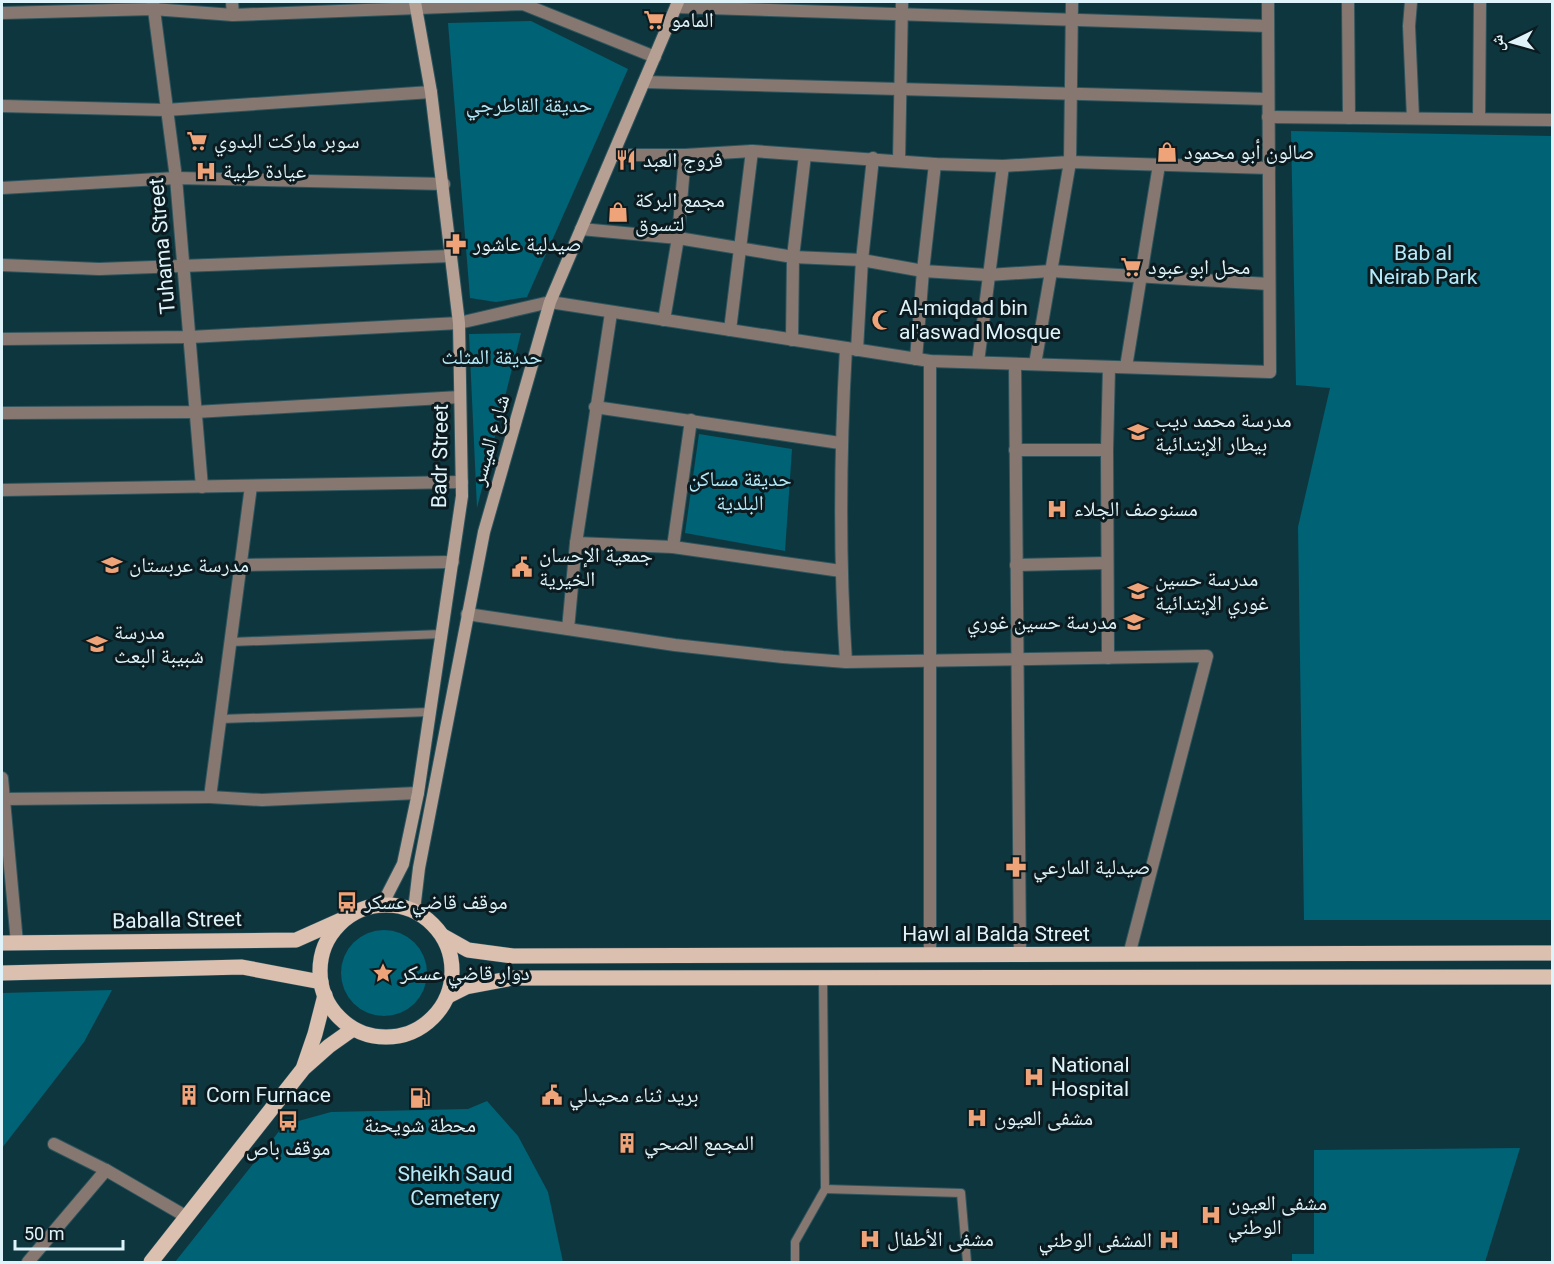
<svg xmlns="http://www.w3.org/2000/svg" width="1554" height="1264" viewBox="0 0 1554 1264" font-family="Roboto,'Noto Naskh Arabic',sans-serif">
<rect width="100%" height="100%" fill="#0e363f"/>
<g fill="#006275">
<path d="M531 21 628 69 527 297 496 302 470 298 448 23Z"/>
<path d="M1291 131 1552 136V920H1304L1298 527 1330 388 1296 385Z"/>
<path d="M521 333 477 508 469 334Z"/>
<path d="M699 434 792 449 785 551 685 533Z"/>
<circle cx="384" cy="973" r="43"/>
<path d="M112 990 84 1042 2 1148V993Z"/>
<path d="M487 1101 518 1136 548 1192 563 1262H175L284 1125 331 1112 468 1109Z"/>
<path d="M1520 1148 1485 1262H1292V1254H1314V1150Z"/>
</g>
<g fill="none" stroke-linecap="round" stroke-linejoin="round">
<g stroke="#2f545d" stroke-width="10">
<g id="service">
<path d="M231 642 442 634"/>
<path d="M221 719 430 712"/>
<path d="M825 1189 961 1193 967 1262"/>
<path d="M795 1262V1242L825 1189 823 978"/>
</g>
</g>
<g stroke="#2f545d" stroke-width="14">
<g id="minor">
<path d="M153 2 176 178 202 487"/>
<path d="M232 2 233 15"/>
<path d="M1348 2 1349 118"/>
<path d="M1411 2 1409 26 1413 118"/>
<path d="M676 7 1268 26"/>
<path d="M2 13 153 9 233 15 523 4 655 57"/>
<path d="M644 82 1268 99"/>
<path d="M2 106 166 110 431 92"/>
<path d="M1268 117 1552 120"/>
<path d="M1479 119 1480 2"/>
<path d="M614 155H685L752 151 935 164 1003 166 1070 162 1269 168"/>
<path d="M899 161 902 2"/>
<path d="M2 188 176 178 444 184"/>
<path d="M581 229 678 238 793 257 862 260 923 271 988 275 1051 271 1269 284"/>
<path d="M2 265 99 269 451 256"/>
<path d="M664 320 678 238 685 155"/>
<path d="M730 330 752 151"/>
<path d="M2 339 190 337 459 323 550 302 930 361 1270 372 1268 2"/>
<path d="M792 340 793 257 805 155"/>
<path d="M846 348C840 453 839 557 846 662"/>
<path d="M857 350 862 260 873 158"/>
<path d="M916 359 923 271 935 164"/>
<path d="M978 362 1003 166"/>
<path d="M1015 364 1020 955"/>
<path d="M1035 364 1070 162 1072 2"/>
<path d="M1126 367 1159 165"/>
<path d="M595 407 840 443"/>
<path d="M2 413 195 412 460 397"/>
<path d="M1015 450H1107"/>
<path d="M2 490 462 482"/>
<path d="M576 543 673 547 841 571"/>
<path d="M673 547 691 420"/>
<path d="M241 565 453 562"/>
<path d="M1016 565 1107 563"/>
<path d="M467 614 675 645 783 657 846 662 1207 656 1129 955"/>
<path d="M568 629 576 543 611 313"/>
<path d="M1108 658 1107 450 1109 367"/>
<path d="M2 778 17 943"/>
<path d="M210 797 262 800 418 793"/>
<path d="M4 799 210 797 251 486"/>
<path d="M930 955V361"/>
<path d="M54 1144 106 1170 187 1217"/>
<path d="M28 1262 106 1170"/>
</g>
</g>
<g stroke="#2f545d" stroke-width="14">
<g id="secondary">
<path d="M382 905 403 864 418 793 462 496 459 323 431 92 415 2"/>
<path d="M414 910 419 868 484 532 550 302 678 2"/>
</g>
</g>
<g stroke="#2f545d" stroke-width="16">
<g id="primary">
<circle cx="386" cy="971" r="66"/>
<path d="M443 936 468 950 513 956 1552 953"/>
<path d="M2 943 296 940 343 919"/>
<path d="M2 973 242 967 321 982"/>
<path d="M448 996 466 987 513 978 1552 977"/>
<path d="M304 1066 315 1034 325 995"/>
<path d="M151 1262 303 1069 329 1046 353 1029"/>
</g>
</g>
<use href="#service" stroke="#867870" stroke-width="8"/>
<use href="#minor" stroke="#867870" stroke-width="12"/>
<use href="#secondary" stroke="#b6a094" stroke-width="12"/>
<use href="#primary" stroke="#dbbfaf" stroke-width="15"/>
</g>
<defs>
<g id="supermarket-bare" transform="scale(1.62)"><path d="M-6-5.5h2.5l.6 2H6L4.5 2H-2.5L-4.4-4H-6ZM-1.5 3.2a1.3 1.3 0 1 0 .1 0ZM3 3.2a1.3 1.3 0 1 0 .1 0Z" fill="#efa378" stroke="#0b1b1f" stroke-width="2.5" paint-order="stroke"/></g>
<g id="shop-bare" transform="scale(1.62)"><path d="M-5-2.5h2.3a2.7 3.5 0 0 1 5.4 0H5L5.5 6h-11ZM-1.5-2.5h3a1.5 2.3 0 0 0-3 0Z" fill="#efa378" stroke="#0b1b1f" stroke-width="2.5" paint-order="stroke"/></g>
<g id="restaurant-bare" transform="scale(1.62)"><path d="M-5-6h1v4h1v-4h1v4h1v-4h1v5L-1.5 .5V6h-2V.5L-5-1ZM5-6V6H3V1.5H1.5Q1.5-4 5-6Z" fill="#efa378" stroke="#0b1b1f" stroke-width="2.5" paint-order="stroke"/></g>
<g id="hospital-bare" transform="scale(1.62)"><path d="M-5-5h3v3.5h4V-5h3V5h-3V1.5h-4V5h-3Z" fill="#efa378" stroke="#0b1b1f" stroke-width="2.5" paint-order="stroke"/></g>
<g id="pharmacy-bare" transform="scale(1.62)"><path d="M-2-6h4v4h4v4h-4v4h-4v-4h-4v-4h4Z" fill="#efa378" stroke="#0b1b1f" stroke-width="2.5" paint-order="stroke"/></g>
<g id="mosque-bare" transform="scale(1.62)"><path d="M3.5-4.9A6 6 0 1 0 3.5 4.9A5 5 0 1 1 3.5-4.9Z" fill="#efa378" stroke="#0b1b1f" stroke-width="2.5" paint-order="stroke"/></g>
<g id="school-bare" transform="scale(1.62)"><path d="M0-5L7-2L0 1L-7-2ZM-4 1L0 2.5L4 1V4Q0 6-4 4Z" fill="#efa378" stroke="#0b1b1f" stroke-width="2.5" paint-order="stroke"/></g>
<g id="civic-bare" transform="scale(1.62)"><path d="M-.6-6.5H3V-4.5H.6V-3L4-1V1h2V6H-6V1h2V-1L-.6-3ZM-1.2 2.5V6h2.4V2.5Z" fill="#efa378" stroke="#0b1b1f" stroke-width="2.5" paint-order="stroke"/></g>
<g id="bus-bare" transform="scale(1.62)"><path d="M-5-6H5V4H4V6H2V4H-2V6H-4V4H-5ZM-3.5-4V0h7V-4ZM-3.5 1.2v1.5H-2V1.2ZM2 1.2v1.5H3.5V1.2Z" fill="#efa378" stroke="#0b1b1f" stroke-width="2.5" paint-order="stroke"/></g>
<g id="sight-bare" transform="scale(1.62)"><path d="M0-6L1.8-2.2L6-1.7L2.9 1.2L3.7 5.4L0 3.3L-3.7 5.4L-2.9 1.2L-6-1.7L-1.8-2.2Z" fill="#efa378" stroke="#0b1b1f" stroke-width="2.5" paint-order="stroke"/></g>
<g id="building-bare" transform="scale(1.62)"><path d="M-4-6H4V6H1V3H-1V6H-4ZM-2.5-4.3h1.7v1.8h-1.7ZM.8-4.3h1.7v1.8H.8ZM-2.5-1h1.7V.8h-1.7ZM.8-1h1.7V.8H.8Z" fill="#efa378" stroke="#0b1b1f" stroke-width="2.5" paint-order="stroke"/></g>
<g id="fuel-bare" transform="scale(1.62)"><path d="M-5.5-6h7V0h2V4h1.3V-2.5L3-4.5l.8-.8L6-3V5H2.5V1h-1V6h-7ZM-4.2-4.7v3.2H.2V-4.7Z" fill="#efa378" stroke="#0b1b1f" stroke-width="2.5" paint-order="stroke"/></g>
</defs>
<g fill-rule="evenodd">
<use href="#supermarket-bare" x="654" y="20"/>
<use href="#supermarket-bare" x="197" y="141"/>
<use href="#shop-bare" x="1167" y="152"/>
<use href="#restaurant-bare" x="626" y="160"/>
<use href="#hospital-bare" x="206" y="171"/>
<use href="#shop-bare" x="618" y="212"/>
<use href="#pharmacy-bare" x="456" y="244"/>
<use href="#supermarket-bare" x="1131" y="267"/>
<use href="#mosque-bare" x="882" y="320"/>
<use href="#school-bare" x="1138" y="432"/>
<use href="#hospital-bare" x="1057" y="509"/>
<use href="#school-bare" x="112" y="565"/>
<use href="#civic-bare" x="522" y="567"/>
<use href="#school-bare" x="1138" y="591"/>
<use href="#school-bare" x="1134" y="622"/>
<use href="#school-bare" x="97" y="644"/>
<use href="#pharmacy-bare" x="1016" y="867"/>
<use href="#bus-bare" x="347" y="902"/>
<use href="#sight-bare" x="383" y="973"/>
<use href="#hospital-bare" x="1034" y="1077"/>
<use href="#building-bare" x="189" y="1095"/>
<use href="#civic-bare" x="552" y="1095"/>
<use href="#fuel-bare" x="420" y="1098"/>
<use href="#hospital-bare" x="977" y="1118"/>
<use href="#bus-bare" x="288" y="1121"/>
<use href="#building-bare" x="627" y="1143"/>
<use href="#hospital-bare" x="1211" y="1215"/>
<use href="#hospital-bare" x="870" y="1239"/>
<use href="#hospital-bare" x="1169" y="1240"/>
</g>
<g text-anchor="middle" stroke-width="6" stroke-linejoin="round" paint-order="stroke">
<g font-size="21" fill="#dff4fa" stroke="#0b1b1f" text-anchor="start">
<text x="671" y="27">المامو</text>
<text x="214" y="148">سوبر ماركت البدوي</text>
<text x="1184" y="159">صالون أبو محمود</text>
<text x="643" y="167">فروج العبد</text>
<text x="223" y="178">عيادة طبية</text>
<text x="635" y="207">مجمع البركة<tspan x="635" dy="24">لتسوق</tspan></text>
<text x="473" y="251">صيدلية عاشور</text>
<text x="1148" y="274">محل ابو عبود</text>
<text x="899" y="315">Al-miqdad bin<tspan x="899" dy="24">al'aswad Mosque</tspan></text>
<text x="1155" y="427">مدرسة محمد ديب<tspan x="1155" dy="24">بيطار الإبتدائية</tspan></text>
<text x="1074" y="516">مسنوصف الجلاء</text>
<text x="539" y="562">جمعية الإحسان<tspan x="539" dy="24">الخيرية</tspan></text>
<text x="129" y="572">مدرسة عربستان</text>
<text x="1155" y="586">مدرسة حسين<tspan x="1155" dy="24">غوري الإبتدائية</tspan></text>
<text x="1117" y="629" text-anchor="end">مدرسة حسين غوري</text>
<text x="114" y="639">مدرسة<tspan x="114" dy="24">شبيبة البعث</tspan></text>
<text x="1033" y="874">صيدلية المارعي</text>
<text x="364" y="909">موقف قاضي عسكر</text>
<text x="400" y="980">دوار قاضي عسكر</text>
<text x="1051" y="1072">National<tspan x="1051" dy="24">Hospital</tspan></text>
<text x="206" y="1102">Corn Furnace</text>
<text x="569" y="1102">بريد ثناء محيدلي</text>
<text x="994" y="1125">مشفى العيون</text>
<text x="420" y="1132" text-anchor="middle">محطة شويحنة</text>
<text x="644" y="1150">المجمع الصحي</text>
<text x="288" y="1155" text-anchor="middle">موقف باص</text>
<text x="1228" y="1210">مشفى العيون<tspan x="1228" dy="24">الوطني</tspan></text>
<text x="887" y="1246">مشفى الأطفال</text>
<text x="1152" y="1247" text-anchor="end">المشفى الوطني</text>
</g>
<g font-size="21" fill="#b5eaf9" stroke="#0b1b1f">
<text x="529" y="112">حديقة القاطرجي</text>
<text x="1423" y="260">Bab al<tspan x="1423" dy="24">Neirab Park</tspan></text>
<text x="492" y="364">حديقة المثلث</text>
<text x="740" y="486">حديقة مساكن<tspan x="740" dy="24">البلدية</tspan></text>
<text x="455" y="1181">Sheikh Saud<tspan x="455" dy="24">Cemetery</tspan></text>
</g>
<g font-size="21" fill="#dff4fa" stroke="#0b1b1f">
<text transform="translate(162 246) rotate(-95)" y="7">Tuhama Street</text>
<text transform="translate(490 440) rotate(-74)" y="7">شارع الميسر</text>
<text transform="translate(440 456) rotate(-89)" y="7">Badr Street</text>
<text transform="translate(177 920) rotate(-1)" y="7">Baballa Street</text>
<text x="996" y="941">Hawl al Balda Street</text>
</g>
</g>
<rect width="1554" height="1264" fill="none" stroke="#dff4fa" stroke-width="6"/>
<g transform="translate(1512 42) rotate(265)" stroke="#0b1b1f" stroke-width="4.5" paint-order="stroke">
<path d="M0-4.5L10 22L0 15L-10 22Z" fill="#dff4fa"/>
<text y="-9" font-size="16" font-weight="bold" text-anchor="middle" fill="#dff4fa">ش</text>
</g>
<path d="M15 1240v9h108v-9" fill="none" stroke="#dff4fa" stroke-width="3"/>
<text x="24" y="1240" font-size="18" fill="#dff4fa" stroke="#0b1b1f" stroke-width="4.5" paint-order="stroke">50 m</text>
</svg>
